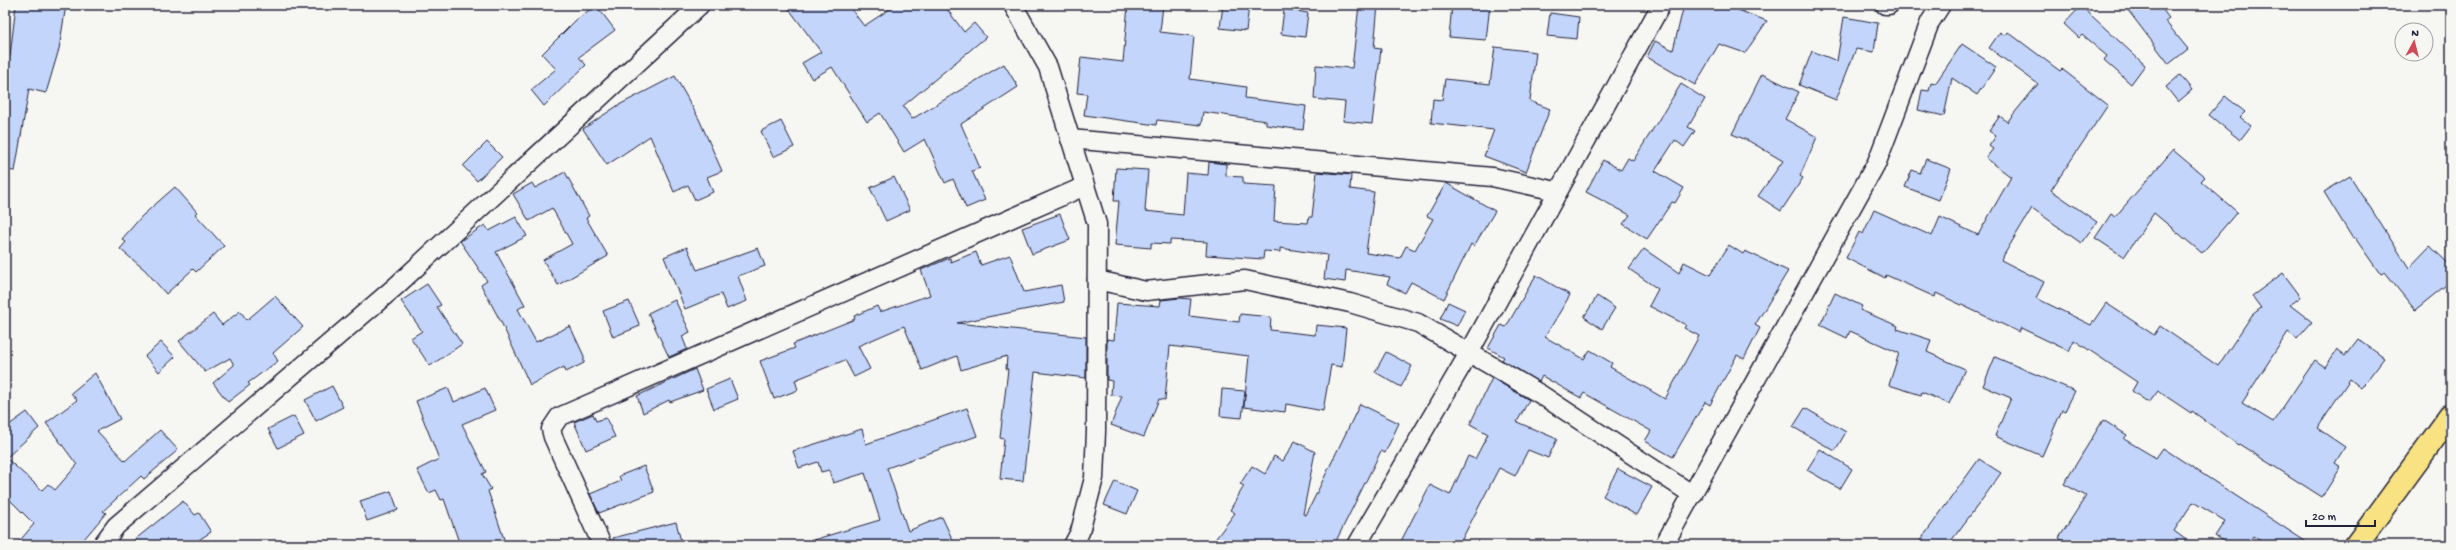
<svg xmlns="http://www.w3.org/2000/svg" width="2456" height="550" viewBox="0 0 2456 550" font-family="'Gochi Hand',sans-serif">
<rect width="100%" height="100%" fill="#f6f6f2"/>
<filter id="ink" filterUnits="userSpaceOnUse"><feTurbulence type="fractalNoise" baseFrequency=".025" numOctaves="2"/><feDisplacementMap in="SourceGraphic" scale="8" xChannelSelector="R" yChannelSelector="G"/><feConvolveMatrix kernelMatrix="1 2 1 2 8 2 1 2 1" color-interpolation-filters="sRGB"/></filter>
<g filter="url(#ink)">
<g fill="#c3d5fb" stroke="#22223b">
<path d="M16 5H66L59 49 46 93 29 89 15 171 5 170V55L10 56Z"/>
<path d="M596 5 615 30 579 57 586 65 544 106 531 90 556 69 542 54 576 20Z"/>
<path d="M786 5H848L864 26 896 5H944L964 32 974 23 986 37 903 106 912 119 1004 64 1018 87 961 124 980 168 972 171 985 200 966 208 953 179 945 183 925 139 904 152 880 113 867 122 832 67 812 79 802 63 821 52Z"/>
<path d="M1128 5H1163L1160 32 1194 36 1190 79 1246 87 1245 98 1306 106 1303 130 1266 125V121L1203 112 1201 125 1157 120 1156 125 1084 115 1087 94 1077 93 1081 57 1123 62Z"/>
<path d="M1223 5H1249L1246 31 1220 28Z"/>
<path d="M1359 5H1378L1374 48 1381 49 1372 124 1343 121 1345 102 1314 99 1316 65 1352 68Z"/>
<path d="M1452 5H1490L1486 40 1449 37Z"/>
<path d="M1684 5H1725L1767 21 1745 53 1719 44 1695 85 1647 57 1655 41 1673 50Z"/>
<path d="M2124 5H2159L2169 18 2165 21 2188 49 2169 64Z"/>
<path d="M2081 6 2145 65 2131 84 2104 60 2107 56 2082 35 2079 38 2064 24Z"/>
<path d="M1284 9 1308 13 1305 37 1281 34Z"/>
<path d="M1550 13 1579 17 1577 39 1547 36Z"/>
<path d="M1844 17 1878 23 1874 52 1856 49 1836 100 1799 85 1812 51 1837 61Z"/>
<path d="M2000 32 2005 36 2008 32 2060 71 2062 69 2108 105 2051 190 2097 222 2081 243 2032 208 2001 260 2044 282 2036 298 2091 325 2106 303 2154 335 2160 326 2218 366 2252 315 2261 308 2252 296 2283 273 2301 297 2290 305 2312 322 2297 339 2288 332 2242 403 2273 422 2315 360 2325 367 2337 350 2345 356 2358 339 2384 358 2361 388 2350 379 2317 428 2345 447 2335 463 2341 467 2322 497 2239 444 2238 445 2192 411 2191 413 2158 391 2149 403 2132 391 2137 382 2074 340 2069 351 2021 328 2019 332 1936 293 1935 297 1886 275 1885 278 1846 258 1859 232 1863 234 1874 210 1932 236 1940 217 1978 235 2011 177 1986 158 1993 149 1989 146 1996 136 1989 131 2000 116 2007 122 2038 84 1989 48Z"/>
<path d="M1962 44 1996 67 1977 95 1952 78 1944 116 1918 110 1922 90 1929 91 1931 83 1935 84Z"/>
<path d="M1495 47 1536 52 1530 101 1550 109 1526 172 1484 156 1494 130 1431 123 1433 99 1442 100 1445 79 1490 84Z"/>
<path d="M1762 74 1799 92 1785 119 1817 137 1800 176 1803 178 1781 211 1758 196 1783 161 1749 141 1732 134Z"/>
<path d="M2180 75 2192 90 2178 102 2166 87Z"/>
<path d="M675 76 699 119 722 171 707 177 713 192 695 200 688 185 674 192 650 136 607 165 583 129 617 106Z"/>
<path d="M1681 84 1705 99 1688 127 1695 131 1684 147 1675 140 1655 171 1684 188 1675 203 1672 202 1647 239 1623 224 1630 215 1586 192 1603 160 1621 170 1628 158 1633 161Z"/>
<path d="M2225 96 2245 112 2240 117 2251 126 2240 140 2209 115Z"/>
<path d="M781 121 794 147 773 157 761 131Z"/>
<path d="M487 142 502 157 477 181 463 166Z"/>
<path d="M2173 150 2205 177 2201 181 2237 212 2202 253 2154 213 2124 257 2095 238 2111 214 2115 217Z"/>
<path d="M1926 159 1951 169 1939 200 1905 187 1912 170 1920 173Z"/>
<path d="M1209 162 1226 164V176L1243 177V184L1276 186 1274 221 1308 223 1309 217H1312L1317 172 1351 175 1350 189 1374 192 1366 253 1400 258 1406 246 1415 250 1433 219 1427 216 1446 183 1495 211 1474 246 1471 244 1444 299 1411 282 1405 293 1387 284 1390 277 1346 270 1345 282 1324 279 1327 255 1280 248V252L1264 251 1263 259 1206 255 1207 242 1170 240V244L1151 243V248L1115 245 1119 201H1114L1116 168 1148 170 1145 211 1183 215 1186 173 1208 175Z"/>
<path d="M565 172 589 216 586 218 608 256 558 285 543 260 572 244 552 208 529 221 513 194 532 183 535 188Z"/>
<path d="M2350 176 2409 268 2430 246 2451 266V281L2415 310 2385 273 2381 275 2355 238 2353 239 2324 192Z"/>
<path d="M894 177 910 210 886 221 870 188Z"/>
<path d="M175 187 197 212 195 214 224 246 196 272 193 269 166 294 145 270 120 249 126 242 122 239 142 216Z"/>
<path d="M1060 214 1070 240 1032 254 1022 228Z"/>
<path d="M516 217 527 236 496 252 525 305 518 309 536 342 570 326 584 356V363L566 372 564 367 530 385 502 324 481 285 487 281 460 241 485 225 489 231Z"/>
<path d="M1729 245 1743 254 1745 251 1788 271 1755 325 1760 328 1744 359 1737 355 1710 405 1705 402 1673 457 1645 441 1651 431 1584 393 1581 398 1542 376 1539 382 1502 360 1504 357 1488 348 1501 325 1506 327 1536 275 1570 295 1545 337 1584 359 1590 350 1612 363 1610 367 1665 399 1699 336 1684 328 1686 325 1649 306 1658 289 1629 269 1644 249 1679 273 1684 262 1710 275Z"/>
<path d="M687 247 697 270 758 248 765 266 738 276 747 301 727 309 721 294 685 309 664 257Z"/>
<path d="M976 252 981 265 1010 255 1024 292 1061 285 1064 302 957 323 1086 337V378L1035 372 1023 481 1000 479 1004 439 1000 438 1008 369H1006L1007 356 961 370 957 356 922 370 904 326 858 346 870 369 854 377 845 360 795 380 798 390 774 399 760 361 795 348 793 344 855 319 854 316 877 306 880 312 930 295 921 270 950 258 951 262Z"/>
<path d="M427 284 441 305 437 307 462 344 430 366 411 338 422 331 401 301Z"/>
<path d="M1835 293 1862 306 1860 310 1898 326 1897 329 1931 340 1927 352 1965 369 1949 404 1922 392 1921 395 1889 385 1899 353 1850 331 1847 338 1820 325Z"/>
<path d="M275 296 303 327 273 353 278 361 248 383 250 385 228 402 213 383 234 365 230 358 205 372 179 341 213 314 222 325 240 311 247 320Z"/>
<path d="M1597 296 1615 308 1602 329 1584 317Z"/>
<path d="M1180 298 1191 299 1189 316 1239 322 1240 314 1271 317 1270 330 1315 335 1316 325 1346 328 1342 367 1331 365 1323 411 1286 404 1285 412 1244 407 1249 356 1170 346 1165 400 1159 399 1144 437 1111 425 1122 396 1111 395 1112 381 1107 380V339L1114 340 1117 303 1160 306 1161 300Z"/>
<path d="M675 300 690 332 682 336 687 349 669 357 648 313Z"/>
<path d="M629 301 640 326 613 337 603 311Z"/>
<path d="M1448 302 1465 310 1457 326 1440 319Z"/>
<path d="M161 342 175 357 159 372 145 356Z"/>
<path d="M1386 352 1412 366 1401 387 1375 372Z"/>
<path d="M1995 357 2075 391 2065 411 2062 410 2042 456 1995 436 2011 398 1983 386Z"/>
<path d="M695 369 703 390 670 402 669 400 643 413 637 396Z"/>
<path d="M95 373 120 419 97 431 125 461 160 430 178 450 144 479 141 476 103 511 106 513 79 545H16L34 524 5 495V428L27 412 39 428 6 458 42 490 48 484 55 490 77 465 46 423 77 400 71 393Z"/>
<path d="M1492 378 1529 400 1517 422 1557 439 1548 458 1528 450 1515 476 1499 468 1459 545H1399L1430 485 1450 495 1468 456 1475 459 1488 434 1470 424Z"/>
<path d="M730 379 738 399 714 409 706 389Z"/>
<path d="M332 386 343 407 316 421 305 400Z"/>
<path d="M448 388 454 402 485 388 495 410 462 424 486 472 482 474 491 489 488 491 506 545H460L444 499 441 500 436 490 429 493 417 470 439 459 416 401Z"/>
<path d="M1222 389 1245 391 1242 418 1220 416Z"/>
<path d="M1360 404 1399 423 1385 453 1381 451 1334 545H1211L1235 513 1230 510 1244 486 1240 484 1252 466 1265 474 1274 456 1283 461 1295 441 1315 452 1303 514 1306 515Z"/>
<path d="M967 408 977 436 887 468 908 531 942 517 955 545H814L813 540 880 520 865 473 833 483 829 470 821 472 818 462 799 468 793 451 862 429 866 444Z"/>
<path d="M1805 408 1846 432 1835 451 1793 427Z"/>
<path d="M593 414 596 421 606 418 615 437 586 450 574 422Z"/>
<path d="M294 416 304 435 278 448 268 429Z"/>
<path d="M2103 420 2127 435 2124 439 2156 458 2163 448 2311 545H2267L2253 536 2247 545H2229L2215 536 2225 521 2193 502 2174 531 2193 545H2069L2059 538 2086 496 2064 484Z"/>
<path d="M1820 449 1852 469 1840 489 1807 470Z"/>
<path d="M1979 459 2001 473 1984 497 1948 545H1917Z"/>
<path d="M644 466 654 492 599 513 590 494 621 481 619 476Z"/>
<path d="M1618 469 1652 487 1636 515 1603 496Z"/>
<path d="M1115 481 1137 491 1127 514 1104 505Z"/>
<path d="M391 491 398 510 367 521 360 501Z"/>
<path d="M183 501 195 515 199 513 211 532 191 545H128Z"/>
<path d="M676 522 682 545H614L613 538Z"/>
</g>
<g fill="none" stroke-linecap="round" stroke-linejoin="round">
<g stroke="#22223b" stroke-width="21">
<g id="minor">
<path d="M1013 5 1048 67 1097 224 1096 431 1094 478 1080 532 1073 545"/>
<path d="M1885 5H1889"/>
<path d="M1070 139 1492 177 1556 191"/>
<path d="M1097 280 1146 291 1245 280 1350 303 1418 323 1540 394 1693 495"/>
<path d="M102 545 116 526 395 287 700 5"/>
<path d="M602 545 553 437 551 429 559 417 1085 186"/>
<path d="M1357 545 1469 353 1661 5"/>
<path d="M1664 545 1877 162 1930 22 1941 5"/>
</g>
</g>
<g stroke="#22223b" stroke-width="25">
<path id="trunk" d="M2356 545 2451 415"/>
</g>
<use href="#minor" stroke="#f6f6f2" stroke-width="18"/>
<use href="#trunk" stroke="#f8e281" stroke-width="22"/>
</g>
</g>
<rect width="2456" height="550" fill="none" stroke="#f6f6f2" stroke-width="20"/>
<rect x="10" y="10" width="2436" height="530" fill="none" stroke="#22223b" stroke-width="1.5" filter="url(#ink)"/>
<g transform="translate(2414 42) rotate(7)"><circle r="19" fill="#f6f6f2" stroke="#a1a1a9"/>
<path d="M0-3L7 15L0 10L-7 15Z" fill="#d1495b"/>
<text y="-6" font-size="11" font-weight="bold" text-anchor="middle" fill="#22223b">N</text>
</g>
<path d="M2306 520v6h69v-6" fill="none" stroke="#22223b" stroke-width="2"/>
<text x="2312" y="520" font-size="12" fill="#22223b" stroke="#f6f6f2" stroke-width="3" paint-order="stroke">20 m</text>
</svg>
